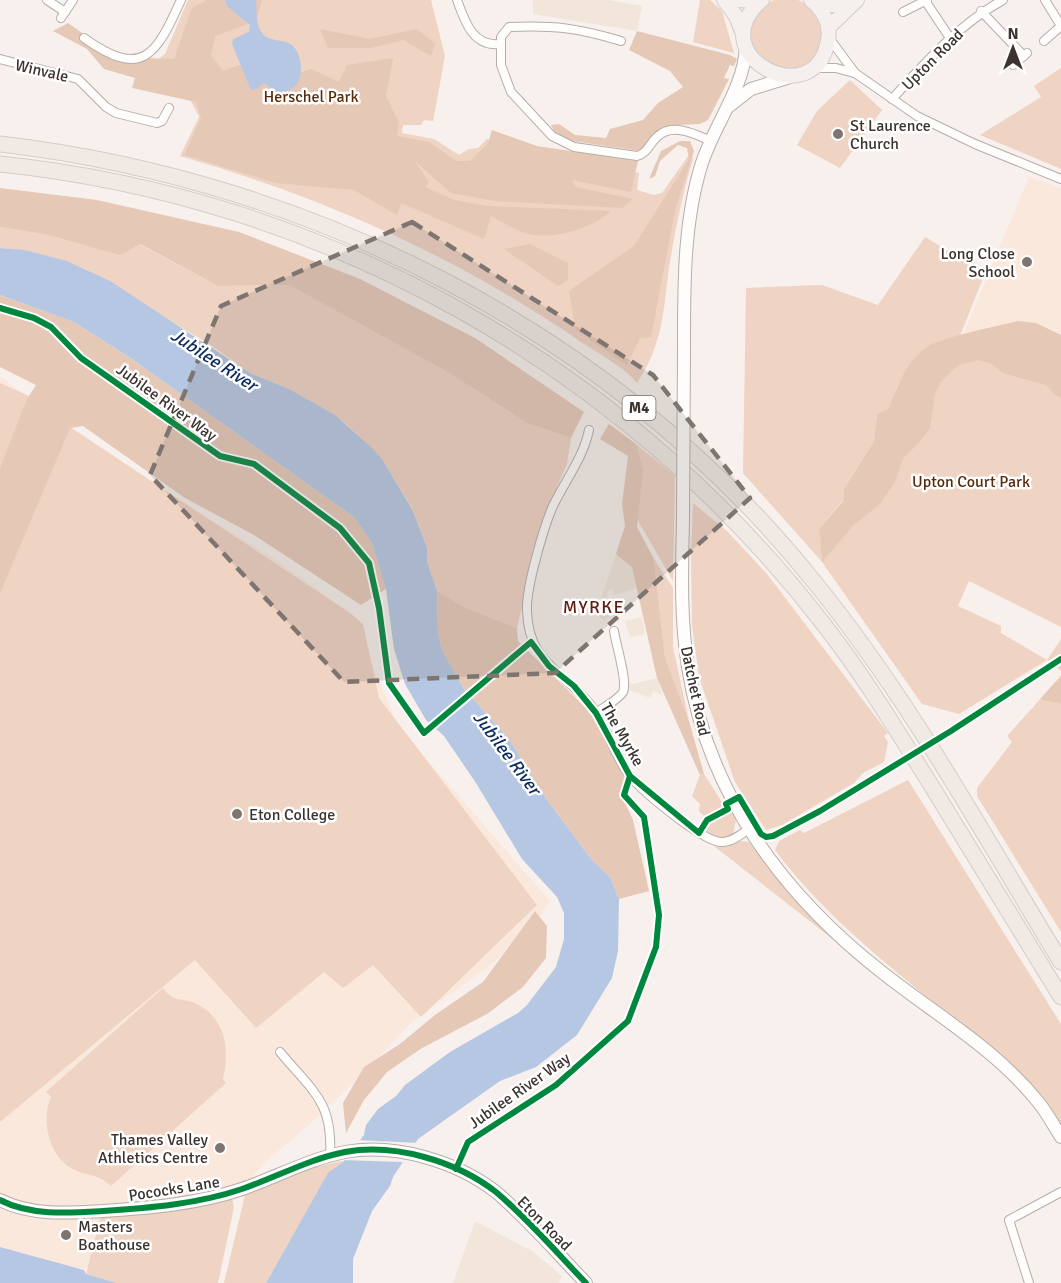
<svg xmlns="http://www.w3.org/2000/svg" width="1061" height="1283" viewBox="0 0 1061 1283" font-family="Signika,sans-serif">
<rect width="100%" height="100%" fill="#f8f0ec"/>
<g fill="#f2e6da">
<path d="M533 0H608L642 6 637 31 533 14Z"/>
<path d="M616 554 632 566 636 588 614 595 612 589 609 590 604 606 610 617 604 621 596 614Z"/>
<path d="M642 617 645 634 630 637 625 621Z"/>
<path d="M657 678 663 696 654 691 650 698 627 689 628 681 632 684Z"/>
<path d="M475 1221 532 1251 562 1276 559 1283H453Z"/>
</g>
<g fill="#fbe8dc">
<path d="M1029 177 1061 188V369L962 337Z"/>
<path d="M0 376 53 416 144 478 276 560 350 613 395 719 423 755 550 901 532 928 492 964 412 1022 359 1078 309 1125 270 1158 250 1179 198 1196 105 1205 87 1269 45 1262 41 1258 0 1247Z"/>
</g>
<g fill="#efd3c3">
<circle cx="786" cy="34" r="36"/>
<path d="M188 0H431L445 56 433 121 424 120 421 125H403L402 133 434 139 459 155 469 149 478 148 487 139 552 157 639 173 637 190 654 195 662 193 691 152 693 159C682 195 675 231 669 268 663 313 663 343 637 383 626 368 594 351 578 340 456 256 322 197 180 156L199 117 187 93 159 59 165 54Z"/>
<path d="M700 0H710L722 11 734 53 693 42Z"/>
<path d="M1061 68V169L980 135 1041 97 1034 86Z"/>
<path d="M850 80 882 110 840 168 797 145 817 111Z"/>
<path d="M0 227 139 244 218 286 289 285 449 373 527 423 571 438 567 464 543 519 517 628 468 609 437 591 427 562V548L413 510 382 459 345 423 289 389 250 373 212 346 87 270C59 258 30 251 0 248Z"/>
<path d="M925 237 985 273 960 336 924 349 897 386 888 409 877 414 874 441 844 489 843 500 819 529 822 561 854 525 949 351 1061 369V627L969 581 958 606 1001 626V633L1047 660 1061 639V671L1047 660 959 714 922 704 822 562 743 473 746 288 822 285 878 305Z"/>
<path d="M0 383 29 396 0 468Z"/>
<path d="M70 427 350 613 363 624 379 698 537 905 421 1017 373 965 343 988 324 972 256 1028 195 960 0 1122V594Z"/>
<path d="M636 444 675 476 673 581 638 521Z"/>
<path d="M693 503 727 531 767 574 888 733 884 736 888 742 884 762 863 773 854 783 782 825 766 830 735 782 699 677 692 626 691 555Z"/>
<path d="M654 559 673 588V647L689 721 665 658Z"/>
<path d="M1061 676V932L977 796V788L1012 742 1007 736Z"/>
<path d="M704 774 725 807 705 817 699 811 700 804 692 796 700 775Z"/>
<path d="M908 780 1061 1024V1125C1036 1086 1000 1059 965 1029 898 972 828 921 775 850L779 841 800 830 804 833Z"/>
<path d="M730 810 736 820 733 834C721 840 713 839 704 830L707 821Z"/>
<path d="M741 841 749 842 791 896 844 948 714 846Z"/>
<path d="M163 988C174 1003 179 997 195 1003 226 1018 230 1049 223 1079L226 1083 111 1186C100 1175 90 1176 77 1171 50 1161 40 1121 51 1097L46 1092Z"/>
<path d="M341 1161 343 1162 328 1174 266 1283H224L246 1191 299 1171Z"/>
<path d="M232 1197 234 1207 218 1283H117L86 1274 101 1215Z"/>
</g>
<g fill="#e5c8b6">
<path d="M207 0H262L256 21 215 36 211 55 223 71 275 52 286 78 311 69 339 82 347 65 393 58 386 96 399 123 397 136 429 142 456 161H470L488 143 492 130 537 146 638 161 631 192 572 180 575 187 633 199 622 208 495 201 451 193 415 161 429 182 425 187 454 200 488 206 611 211C595 227 556 239 533 235 519 233 503 222 491 216L484 239 401 203 397 215 354 190 276 183 184 155 201 118 196 102 132 88 135 78 104 69 87 49 53 31 68 23 116 57 174 59 192 8Z"/>
<path d="M320 29 370 39 417 29 435 44 431 56 403 40 371 48H328Z"/>
<path d="M637 31 730 55 737 59 734 66 730 65 724 78 729 79 708 120 700 124 676 125 659 132 640 151 558 139 551 125 559 124 575 135 606 138 610 129 643 120 658 103 683 87 670 71 629 50Z"/>
<path d="M680 141H690L694 151 675 211 651 337 640 338 627 365 576 330 569 291 634 246 689 159 687 148 678 145 660 161 655 176 649 179 661 151Z"/>
<path d="M0 188 97 200 239 232 360 279 475 338 584 412 571 438 527 423 449 373 289 285 218 286 140 244 120 255 46 234 0 227Z"/>
<path d="M530 244 568 263V280L558 286 504 249Z"/>
<path d="M0 295 74 322 129 357 354 517 372 543 386 589 361 605 254 535 185 498 83 426 70 428 0 594V468L27 399 36 385 0 367Z"/>
<path d="M1017 321 1036 323 1061 335V398L1055 395 1046 385 1003 373 992 364 978 360 958 365 940 383 935 394 930 428 919 443 903 458 895 482 880 504 854 525 822 562 819 529 843 501 844 489 874 441 877 414 888 409C896 389 906 363 924 349 939 337 996 327 1017 321Z"/>
<path d="M609 424 636 444 643 470 637 527 654 559 665 658 689 721 704 774 700 775 657 678 632 567 616 554 625 526 622 504 628 456 600 439Z"/>
<path d="M437 591 468 609 517 628 518 641 589 711 627 777 621 794 633 820 649 891 619 899 610 877 591 859 547 800 509 739 464 689 442 650 438 633Z"/>
<path d="M1061 676V704L1040 699Z"/>
<path d="M535 911 547 926 546 958 523 987 487 1014 422 1048 387 1072 364 1100 346 1133 343 1103 364 1067 400 1044 435 1015 483 982Z"/>
</g>
<g fill="#b6c7e3">
<path d="M225 0H256C257 11 255 24 262 33 270 43 282 38 292 45 302 54 304 75 296 85 293 88 287 91 284 93L277 92 264 83 258 88 251 90 232 44 233 39 249 32 250 25 227 6Z"/>
<path d="M0 248 24 250 67 261 110 281 250 373 289 389 335 415 372 448 382 459 413 511 427 548V562L437 591 438 633 442 650 464 689 509 739 547 800 591 859 610 877 619 899 618 951 612 978 577 1035 536 1067 500 1081 418 1139 393 1177 390 1186 372 1211 353 1259V1283H266L328 1173 343 1162 364 1135 366 1125 378 1109 396 1096 405 1085 450 1052 518 1013 527 1005 556 967 564 939V913L557 897 522 859 476 783 444 736 426 720 405 684 394 649 386 589 372 543 354 517 129 357 74 322 0 295Z"/>
<path d="M0 1247 84 1270 86 1274 117 1283H0Z"/>
</g>
<path fill="#f8f0ec" d="M356 1140 419 1143 403 1162 341 1160Z"/>
<g fill="none" stroke-linecap="round" stroke-linejoin="round">
<g stroke="#b5aea9" stroke-width="10">
<g id="street">
<path d="M47 0 65 12"/>
<path d="M457 0C465 22 473 47 500 44"/>
<path d="M1045 0 1061 26"/>
<path d="M926 2 950 38"/>
<path d="M981 11 1024 56"/>
<path d="M903 12 927 0"/>
<path d="M61 18 73 0"/>
<path d="M84 38C143 80 156 55 181 0"/>
<path d="M829 38 855 73 917 116 975 144 1061 179"/>
<path d="M621 41C578 28 554 25 509 27L501 37V65L511 92 552 136 574 147 637 156C648 153 649 144 657 137 672 122 695 134 711 141"/>
<path d="M1044 41 1061 26"/>
<path d="M0 59 78 79 106 107 116 113 157 123 162 121 169 108"/>
<path d="M1013 65 1027 53"/>
<path d="M814 68H836L854 73"/>
<path d="M892 99C925 63 959 24 1003 0"/>
<path d="M589 430C583 459 564 482 552 508 543 530 526 588 527 610 528 667 568 671 596 712 609 732 615 757 630 776 642 791 704 843 722 842 732 842 742 834 750 828"/>
<path d="M596 713C604 707 618 700 623 692 628 682 616 645 614 631"/>
<path d="M280 1052C313 1092 333 1101 330 1156"/>
<path d="M1029 1283 1009 1220 1061 1192"/>
</g>
</g>
<g stroke="#b5aea9" stroke-width="14">
<g id="secondary">
<path d="M728 107 751 89 790 77"/>
<path d="M684 352C684 291 683 225 701 166 713 126 744 89 746 47"/>
<path d="M683 518C682 568 680 618 688 667 708 794 783 895 883 973 936 1015 996 1049 1039 1103 1047 1113 1054 1126 1061 1137"/>
<path d="M0 1200C30 1216 70 1213 103 1211 149 1208 198 1204 242 1189 277 1177 309 1159 345 1152 395 1143 456 1161 496 1192 528 1219 557 1253 586 1283"/>
</g>
</g>
<g stroke="#d2cdca" stroke-width="16">
<g id="primary">
<path d="M724 0 736 16 743 34"/>
<path d="M736 0 760 1"/>
<path d="M762 0C698 55 816 116 828 40 831 24 823 10 811 0"/>
<path d="M817 5H838L854 0"/>
<path d="M829 27 857 0"/>
</g>
</g>
<g stroke="#d2cdca" stroke-width="17">
<g id="highway">
<path d="M0 144C315 181 616 334 816 584 910 700 983 834 1061 962"/>
<path d="M0 164C326 198 625 366 825 626 864 676 897 731 931 785 975 856 1018 927 1061 997"/>
</g>
</g>
<use href="#street" stroke="#fefdfc" stroke-width="8"/>
<use href="#secondary" stroke="#fefdfc" stroke-width="12"/>
<use href="#primary" stroke="#f5f0ed" stroke-width="14"/>
<use href="#highway" stroke="#f1e9e4" stroke-width="15"/>
<g stroke="#b5aea9" stroke-width="14" stroke-linecap="butt">
<path id="secondary-bridge" d="M683 518 684 352"/>
</g>
<use href="#secondary-bridge" stroke="#fefdfc" stroke-width="12"/>
<g stroke="#fff" stroke-width="10">
<g id="cycleway">
<path d="M0 308 34 318 51 327 81 358 220 456 254 464 340 528 369 563 379 608 389 683 424 733 531 642 549 666 574 686 596 713 630 776 699 833 707 820 728 809 726 804 739 797 761 834 766 837 773 836 820 811 951 731 1061 659"/>
<path d="M456 1169 468 1142 556 1085 628 1021 656 947 659 915 644 817 624 795 630 776"/>
<path d="M0 1200C30 1216 70 1213 103 1211 149 1208 198 1204 242 1189 277 1177 309 1159 345 1152 395 1143 456 1161 496 1192 528 1219 557 1253 586 1283"/>
</g>
</g>
<use href="#cycleway" stroke="#00873e" stroke-width="6"/>
</g>
<path fill="#7e7570" fill-opacity="0.2" stroke="#7e7570" stroke-width="4.5" stroke-dasharray="12 8" stroke-linejoin="round" d="M412 222 653 375 750 498 555 673 344 682 150 475 221 306Z"/>
<g fill="#7e7570" stroke="#fff" stroke-width="2">
<circle cx="838" cy="134" r="6"/>
<circle cx="1027" cy="262" r="6"/>
<circle cx="237" cy="814" r="6"/>
<circle cx="220" cy="1148" r="6"/>
<circle cx="66" cy="1235" r="6"/>
</g>
<g text-anchor="middle" stroke-width="5" stroke-linejoin="round" paint-order="stroke">
<rect fill="#fff" stroke="#76706d" stroke-width="1.5" x="622.5" y="396" width="33" height="24" rx="4.5"/>
<g font-size="15" font-weight="bold" fill="#3c332e">
<text x="639" y="413">M4</text>
</g>
<g font-size="16" fill="#3c332e" stroke="#fff">
<text transform="translate(932 59) rotate(-45)" y="6">Upton Road</text>
<text transform="translate(42 70) rotate(13)" y="6">Winvale</text>
<text transform="translate(167 402) rotate(36)" y="6">Jubilee River Way</text>
<text transform="translate(696 691) rotate(78)" y="6">Datchet Road</text>
<text transform="translate(623 734) rotate(60)" y="6">The Myrke</text>
<text transform="translate(519 1090) rotate(-35)" y="6">Jubilee River Way</text>
<text transform="translate(174 1188) rotate(-9)" y="6">Pococks Lane</text>
<text transform="translate(545 1223) rotate(45)" y="6">Eton Road</text>
</g>
<g font-size="16" fill="#572b09" stroke="#fff">
<text x="311" y="102">Herschel Park</text>
<text x="971" y="487">Upton Court Park</text>
</g>
<g font-size="16" fill="#3c332e" stroke="#fff" text-anchor="start">
<text x="850" y="131">St Laurence<tspan x="850" dy="18">Church</tspan></text>
<text x="1015" y="259" text-anchor="end">Long Close<tspan x="1015" dy="18">School</tspan></text>
<text x="249" y="820">Eton College</text>
<text x="208" y="1145" text-anchor="end">Thames Valley<tspan x="208" dy="18">Athletics Centre</tspan></text>
<text x="78" y="1232">Masters<tspan x="78" dy="18">Boathouse</tspan></text>
</g>
<g font-size="18" font-style="italic" fill="#092b5d" stroke="#fff">
<text transform="translate(214 360) rotate(33)" y="6">Jubilee River</text>
<text transform="translate(507 753) rotate(53)" y="6">Jubilee River</text>
</g>
<g font-size="18" letter-spacing="1.5" fill="#5f1c0f" stroke="#fff">
<text x="594" y="613">MYRKE</text>
</g>
</g>
<g transform="translate(1013 48)" stroke="#ffffff" stroke-width="4.5" paint-order="stroke">
<path d="M0-4.5L10 22L0 15L-10 22Z" fill="#3c332e"/>
<text y="-9" font-size="16" font-weight="bold" text-anchor="middle" fill="#3c332e">N</text>
</g>
</svg>
